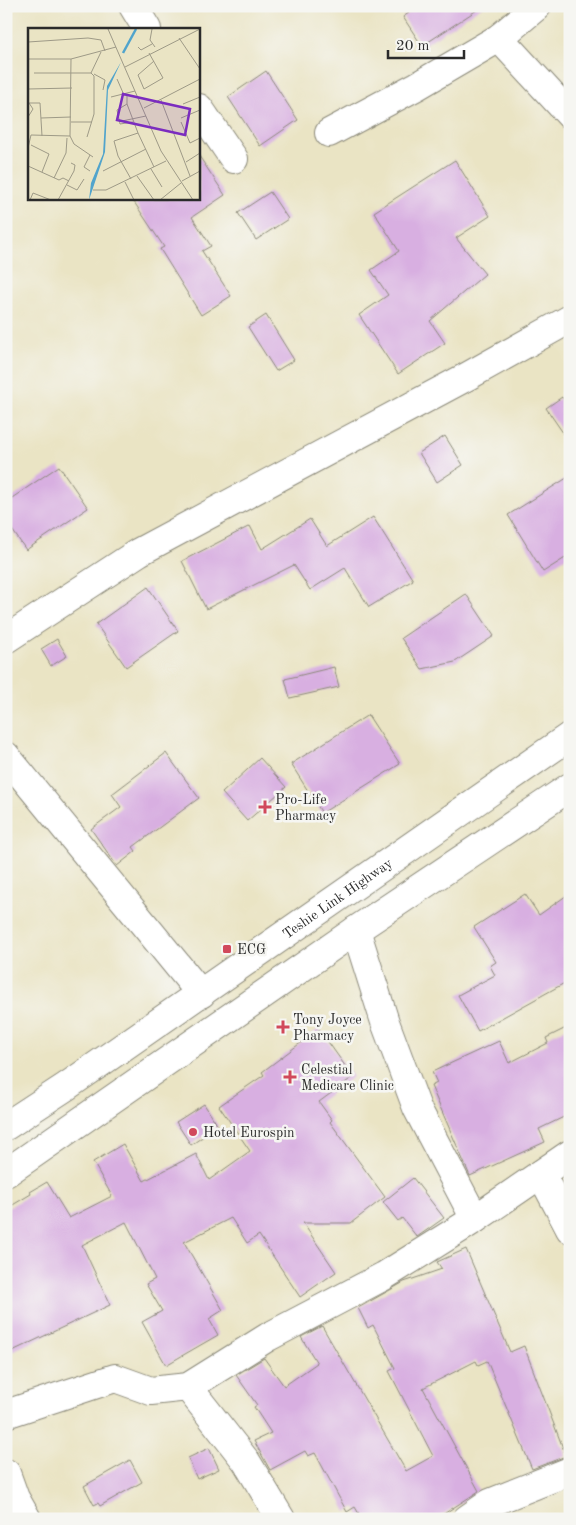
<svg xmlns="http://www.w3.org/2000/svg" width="576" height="1525" viewBox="0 0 576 1525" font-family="'Old Standard TT',serif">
<rect width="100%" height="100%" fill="#f6f6f2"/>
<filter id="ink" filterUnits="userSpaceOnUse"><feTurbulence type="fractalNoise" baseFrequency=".02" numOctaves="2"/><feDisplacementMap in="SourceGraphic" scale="10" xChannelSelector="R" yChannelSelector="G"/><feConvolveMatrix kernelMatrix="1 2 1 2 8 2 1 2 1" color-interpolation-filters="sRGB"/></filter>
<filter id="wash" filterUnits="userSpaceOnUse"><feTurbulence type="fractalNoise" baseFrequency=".0096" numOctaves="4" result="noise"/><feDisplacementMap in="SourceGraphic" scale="20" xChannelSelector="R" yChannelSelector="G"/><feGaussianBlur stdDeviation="1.12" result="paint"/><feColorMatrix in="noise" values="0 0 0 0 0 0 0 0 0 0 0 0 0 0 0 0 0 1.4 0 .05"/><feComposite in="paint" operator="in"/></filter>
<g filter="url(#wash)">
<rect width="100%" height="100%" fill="#eae4c4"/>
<g id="blocks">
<g fill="#d8afe1">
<path d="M419 6H483L422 46 403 17Z"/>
<path d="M266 71 298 120 260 146 228 97Z"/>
<path d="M199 156 225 195 192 217 211 246 202 251 231 296 201 315 160 249 164 247 132 199H199Z"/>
<path d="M455 160 490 216 456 238 485 274 430 321 445 343 398 374 359 315 388 295 371 270 399 251 374 212Z"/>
<path d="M270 192 288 219 256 240 238 213Z"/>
<path d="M266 315 294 360 276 371 248 327Z"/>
<path d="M562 397 570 408V443L546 408Z"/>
<path d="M445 436 463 465 437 482 419 453Z"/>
<path d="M59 466 88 508 26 550 6 521V502Z"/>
<path d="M570 476V555L543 572 508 515Z"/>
<path d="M373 517 413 580 369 607 345 568 310 590 294 565 206 609 182 561 250 526 262 549 310 519 327 546Z"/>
<path d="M148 587 178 631 126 667 96 624Z"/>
<path d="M466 594 494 636 455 662 422 669 401 638Z"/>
<path d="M57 639 67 656 51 666 41 649Z"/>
<path d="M334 667 339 687 290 698 285 679Z"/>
<path d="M368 715 400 764 322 813 291 764Z"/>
<path d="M166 753 199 798 133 847 136 851 117 866 91 829 121 807 112 794Z"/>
<path d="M260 758 286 787 247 821 222 793Z"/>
<path d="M570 893V980L478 1031 458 995 495 975 490 966 496 962 474 927 525 894 539 915Z"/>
<path d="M570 1026V1114L539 1129 545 1142 470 1176 431 1086 437 1083 432 1072 499 1041 509 1063 548 1043 546 1038Z"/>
<path d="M319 1029 353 1077 319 1102 332 1120 330 1122 385 1197 351 1223H303L336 1272 300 1297 259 1235 247 1243 231 1218 184 1242 223 1310 209 1319 218 1335 166 1365 142 1322 162 1311 146 1284 155 1279 126 1222 82 1245 110 1305 6 1354V1209L31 1194 30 1192 47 1182 69 1218 112 1196 93 1162 123 1144 144 1181 196 1154 209 1180 250 1151 219 1106 264 1075 262 1072Z"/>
<path d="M204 1104 218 1126 191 1145 176 1122Z"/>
<path d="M413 1178 444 1218 417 1237 402 1218 398 1221 383 1202Z"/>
<path d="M466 1249 510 1352 524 1346 566 1456 532 1469 487 1361 478 1365 476 1361 423 1388 479 1491 436 1519H362L355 1507 347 1512 315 1453 308 1456 305 1451 270 1470 254 1441 271 1433 254 1407 257 1405 236 1375 264 1358 284 1386 317 1363 301 1337 322 1326 406 1471 433 1456 389 1371 395 1368 373 1325 368 1328 358 1308 404 1282 442 1269 437 1262Z"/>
<path d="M209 1448 219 1469 197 1479 188 1458Z"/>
<path d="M130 1460 142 1482 100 1506 98 1503 94 1505 84 1486Z"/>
</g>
</g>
</g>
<g filter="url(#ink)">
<use href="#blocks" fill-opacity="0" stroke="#8a8878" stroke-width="1"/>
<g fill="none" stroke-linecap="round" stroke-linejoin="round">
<g stroke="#8a8878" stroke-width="30">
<g id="street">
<path d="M133 6 147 29"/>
<path d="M499 38 570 115"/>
<path d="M199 108 234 159"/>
<path d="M329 133 417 86 499 38 537 6"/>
<path d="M6 639 139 552 468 376 570 319"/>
<path d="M6 756 201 994"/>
<path d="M356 930 385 1022 417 1108 475 1219"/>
<path d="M541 1174 570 1229"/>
<path d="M188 1387 246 1461 281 1519"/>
<path d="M6 1414 115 1378 151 1391 188 1387 268 1337 384 1276 475 1219 570 1154"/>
<path d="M6 1473 15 1498 27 1519"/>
<path d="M467 1519 490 1503 570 1471"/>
</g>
</g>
<g stroke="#8a8878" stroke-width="30">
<g id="secondary">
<path id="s1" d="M6 1126 67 1086 570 736"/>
<path d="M6 1173 356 930 570 787"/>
</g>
</g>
<use href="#street" stroke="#fff" stroke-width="28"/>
<use href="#secondary" stroke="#fff" stroke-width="28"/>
</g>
</g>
<g fill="#d1495b" stroke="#f6f6f2" stroke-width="2">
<path d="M262.5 799.5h5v5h5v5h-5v5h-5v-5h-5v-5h5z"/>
<rect x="222" y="944" width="10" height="10" rx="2.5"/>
<path d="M280.5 1019.5h5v5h5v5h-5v5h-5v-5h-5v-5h5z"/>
<path d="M287.5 1069.5h5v5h5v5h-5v5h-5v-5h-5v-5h5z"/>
<circle cx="193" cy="1132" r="5"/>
</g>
<g text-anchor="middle" stroke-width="5" stroke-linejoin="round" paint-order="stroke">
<g font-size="14" fill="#2b2b2b" stroke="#f6f6f2" text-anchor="start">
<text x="275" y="804">Pro-Life<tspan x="275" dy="16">Pharmacy</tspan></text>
<text x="237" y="954">ECG</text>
<text x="293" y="1024">Tony Joyce<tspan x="293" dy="16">Pharmacy</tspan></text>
<text x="301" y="1074">Celestial<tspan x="301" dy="16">Medicare Clinic</tspan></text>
<text x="203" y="1137">Hotel Eurospin</text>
</g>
<g font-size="14" fill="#2b2b2b" stroke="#f6f6f2">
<text dy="5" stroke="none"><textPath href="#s1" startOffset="402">Teshie Link Highway</textPath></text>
</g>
</g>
<g transform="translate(28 28)">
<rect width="172" height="172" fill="#eae4c4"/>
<path d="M93 34 80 62 77 124 61 172 63 155 75 126 79 58Z" fill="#51a4cc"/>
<path fill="none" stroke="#51a4cc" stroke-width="2.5" d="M95 25 108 1"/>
<path fill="none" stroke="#9e9a87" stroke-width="1" d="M80 1 133 123 165 172M124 1 122 12 127 19M151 10 172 41M0 14 60 10 73 12 77 23M110 19 113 22 124 16M121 25 135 50 116 61 110 47 126 33M0 31H43L88 19M97 39 172 1M6 45H63M63 45 73 24M66 46 77 52 75 62M89 51 96 67M0 61 44 60M99 67V76L110 105M83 69 107 63M133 72 162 148M0 75H12L14 108M99 76 89 82 92 96 105 94M155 76 172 69M116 80 172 51M0 89 5 81 1 75M13 90 43 89M153 90 172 82M94 93 118 88M43 94H64M153 94 162 115 172 110M42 108 46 116 65 129M59 109 66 86V48L63 45M3 117 21 126 14 144M0 120 3 107 42 108 43 31M62 127 56 139 62 143M158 134 172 125M0 138 31 152 35 150 41 153M123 141 134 159M75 143 118 121M109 148 126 172M26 150 38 125 39 110M103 151 90 128 86 113 110 105 126 139M154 153 172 143M97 154 106 172M39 157 49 162 56 151M65 162H78L138 133M2 172 5 165 23 172M30 172 46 143 47 137 43 135M132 172 153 155"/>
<path fill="#7b2cbf" fill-opacity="0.15" stroke="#7b2cbf" stroke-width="2.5" d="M95 66 162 81 157 107 89 92Z"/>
<rect width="172" height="172" fill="none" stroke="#2b2b2b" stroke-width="2.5"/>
</g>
<rect width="576" height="1525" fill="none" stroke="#f6f6f2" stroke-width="25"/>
<path d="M388 50v8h76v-8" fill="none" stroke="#2b2b2b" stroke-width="2.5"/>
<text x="396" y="50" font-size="15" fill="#2b2b2b" stroke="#f6f6f2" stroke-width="4" paint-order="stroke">20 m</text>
</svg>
